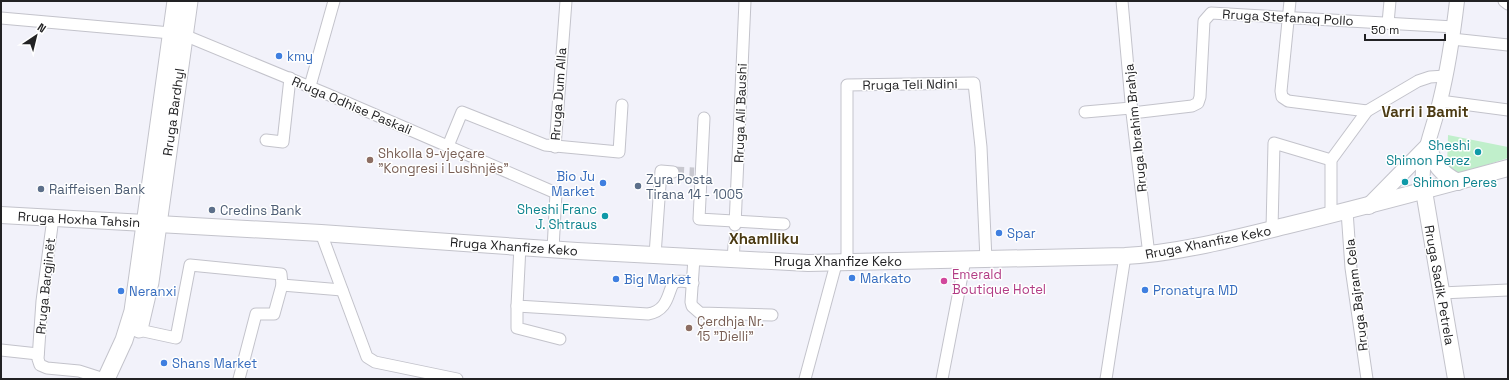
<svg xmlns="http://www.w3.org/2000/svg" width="1509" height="380" viewBox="0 0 1509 380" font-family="'Space Grotesk',sans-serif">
<rect width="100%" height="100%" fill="#f2f2fa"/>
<path fill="#c0efcb" d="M1448 135 1508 147V158L1458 174 1447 167Z"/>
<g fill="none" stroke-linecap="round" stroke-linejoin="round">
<g stroke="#c8c8cf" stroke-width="11" stroke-dasharray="11 5.5" stroke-linecap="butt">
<path d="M673 172 694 173"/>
<path d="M734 245 735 225"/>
</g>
<g stroke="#c3c3cb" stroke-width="13">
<g id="minor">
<path d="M1122 1 1132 113 1149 255"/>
<path d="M1290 1 1281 91 1282 97 1288 101 1367 111"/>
<path d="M1504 1 1508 4"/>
<path d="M1 18 171 33"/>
<path d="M1388 23 1390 1"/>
<path d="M184 35 327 94 556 193 553 249"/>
<path d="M1452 39 1508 45"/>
<path d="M310 86 334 1"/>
<path d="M1440 101 1508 110"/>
<path d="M1085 112 1131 108"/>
<path d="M1132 113 1192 106 1198 103 1200 97 1204 21 1211 13 1454 27"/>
<path d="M704 118 699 219 784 224"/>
<path d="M266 140 283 142 290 78"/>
<path d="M448 146 462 112 545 145 619 152 622 105"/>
<path d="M555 147 566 1"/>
<path d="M1347 211 1351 268 1367 379"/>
<path d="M1331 215V160L1367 111 1418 81 1430 77 1445 76"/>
<path d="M53 218 42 301 38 359 40 365 47 368 79 371 104 379"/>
<path d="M735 225 745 1"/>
<path d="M1272 229 1274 143 1331 160"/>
<path d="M321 233 367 357 375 362 457 379"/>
<path d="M520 246 517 306 648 314C672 310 667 285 676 282 681 280 688 282 693 283"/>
<path d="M655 255 661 171 673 172"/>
<path d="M694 258 691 302 692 306 700 313 772 315"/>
<path d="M733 260 734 245"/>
<path d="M847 264V85L974 83 981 147 986 260"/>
<path d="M1441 293 1508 290"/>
<path d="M517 306V328L560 339"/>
<path d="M139 330 176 338 190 265 281 274 282 285 342 290"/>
<path d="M1 350 38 354"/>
<path d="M239 379 256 314H274L282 285"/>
<path d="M805 379 836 264"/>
<path d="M942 379 965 260"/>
<path d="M1106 379 1125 256"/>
</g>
</g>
<g stroke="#c3c3cb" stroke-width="16">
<path id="tertiary" d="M1424 191C1418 161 1433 131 1440 101 1448 69 1453 35 1457 1"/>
</g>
<g stroke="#c3c3cb" stroke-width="18">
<g id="secondary">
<path d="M1424 191 1456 379"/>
<path d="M1369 206 1428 146C1434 164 1441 174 1458 182"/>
<path d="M1 215 145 223"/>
<path d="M158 224 321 233 577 251 808 263 1125 256C1179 253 1232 239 1285 226 1360 208 1434 188 1508 168"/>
</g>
</g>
<g stroke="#c3c3cb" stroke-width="19">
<g id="primary">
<path d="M139 329 150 282 189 1"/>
<path d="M106 379 124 340 133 311 176 1"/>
</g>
</g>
<use href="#minor" stroke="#fff" stroke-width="11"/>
<use href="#tertiary" stroke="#fff" stroke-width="14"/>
<use href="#secondary" stroke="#fff" stroke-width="16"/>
<use href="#primary" stroke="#fff" stroke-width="17"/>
</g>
<g fill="#3f7fe0" stroke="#fff" stroke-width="1.5">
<circle cx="279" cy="56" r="4"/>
<circle cx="603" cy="183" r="4"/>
<circle cx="999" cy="233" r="4"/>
<circle cx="852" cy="278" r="4"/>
<circle cx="616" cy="279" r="4"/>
<circle cx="1145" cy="290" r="4"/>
<circle cx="121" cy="291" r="4"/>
<circle cx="164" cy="363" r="4"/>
</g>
<g fill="#0f9aa8" stroke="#fff" stroke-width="1.5">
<circle cx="1478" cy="152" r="4"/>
<circle cx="1405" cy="182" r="4"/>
<circle cx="605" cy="216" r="4"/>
</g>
<g fill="#8d6e63" stroke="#fff" stroke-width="1.5">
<circle cx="370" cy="160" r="4"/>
<circle cx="689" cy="328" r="4"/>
</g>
<g fill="#5c6f8a" stroke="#fff" stroke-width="1.5">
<circle cx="638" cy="186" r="4"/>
<circle cx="41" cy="189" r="4"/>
<circle cx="212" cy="210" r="4"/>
</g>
<circle fill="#d1479c" stroke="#fff" stroke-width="1.5" cx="944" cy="281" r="4"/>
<g text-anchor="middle" stroke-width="3" stroke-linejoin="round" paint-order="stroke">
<g font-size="13" fill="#222224" stroke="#fff">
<text transform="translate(1288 17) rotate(3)" y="5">Rruga Stefanaq Pollo</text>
<text transform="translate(910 84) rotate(-1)" y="5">Rruga Teli Ndini</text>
<text transform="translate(558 94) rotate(-86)" y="5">Rruga Dum Alla</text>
<text transform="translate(352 105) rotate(23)" y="5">Rruga Odhise Paskali</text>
<text transform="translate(173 112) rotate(-82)" y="5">Rruga Bardhyl</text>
<text transform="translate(740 113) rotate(-88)" y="5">Rruga Ali Baushi</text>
<text transform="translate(1135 128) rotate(-96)" y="5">Rruga Ibrahim Brahja</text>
<text transform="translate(79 219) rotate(3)" y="5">Rruga Hoxha Tahsin</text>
<text transform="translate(1208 242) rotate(-11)" y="5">Rruga Xhanfize Keko</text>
<text transform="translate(514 246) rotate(4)" y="5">Rruga Xhanfize Keko</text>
<text x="838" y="266">Rruga Xhanfize Keko</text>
<text transform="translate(1440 285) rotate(80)" y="5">Rruga Sadik Petrela</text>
<text transform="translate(45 286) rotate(-84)" y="5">Rruga Bargjinët</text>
<text transform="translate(1356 295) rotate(-97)" y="5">Rruga Bajram Cela</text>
</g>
<g font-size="13" fill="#366cbe" stroke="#fff" text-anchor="start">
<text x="287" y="61">kmy</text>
<text x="595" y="181" text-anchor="end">Bio Ju<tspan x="595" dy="15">Market</tspan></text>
<text x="1007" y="238">Spar</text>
<text x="860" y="283">Markato</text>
<text x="624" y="284">Big Market</text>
<text x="1153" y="295">Pronatyra MD</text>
<text x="129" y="296">Neranxi</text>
<text x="172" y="368">Shans Market</text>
</g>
<g font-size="13" fill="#0d838f" stroke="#fff" text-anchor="end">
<text x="1470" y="150">Sheshi<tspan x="1470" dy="15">Shimon Perez</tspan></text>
<text x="1413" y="187" text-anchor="start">Shimon Peres</text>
<text x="597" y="214">Sheshi Franc<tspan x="597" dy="15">J. Shtraus</tspan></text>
</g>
<g font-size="13" fill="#785e54" stroke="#fff" text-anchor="start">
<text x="378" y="158">Shkolla 9-vjeçare<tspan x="378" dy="15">"Kongresi i Lushnjës"</tspan></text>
<text x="697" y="326">Çerdhja Nr.<tspan x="697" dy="15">15 "Dielli"</tspan></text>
</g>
<g font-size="13" fill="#4e5e75" stroke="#fff" text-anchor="start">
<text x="646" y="184">Zyra Posta<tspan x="646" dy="15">Tirana 14 - 1005</tspan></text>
<text x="49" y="194">Raiffeisen Bank</text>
<text x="220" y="215">Credins Bank</text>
</g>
<g font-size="13" fill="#b23c85" stroke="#fff" text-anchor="start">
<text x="952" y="279">Emerald<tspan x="952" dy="15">Boutique Hotel</tspan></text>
</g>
<g font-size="15" font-weight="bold" fill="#4b3a13" stroke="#fff">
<text x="1425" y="117">Varri i Bamit</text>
<text x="764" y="244">Xhamlliku</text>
</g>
</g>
<rect width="1509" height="380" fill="none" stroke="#222224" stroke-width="4"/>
<g transform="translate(36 36) rotate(35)" stroke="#ffffff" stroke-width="3" paint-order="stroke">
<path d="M0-3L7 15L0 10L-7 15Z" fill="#222224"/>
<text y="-6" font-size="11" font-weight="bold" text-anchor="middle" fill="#222224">N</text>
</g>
<path d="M1365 34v6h80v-6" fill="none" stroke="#222224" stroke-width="2"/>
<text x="1371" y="34" font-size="12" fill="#222224" stroke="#ffffff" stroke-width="3" paint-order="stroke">50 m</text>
</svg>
